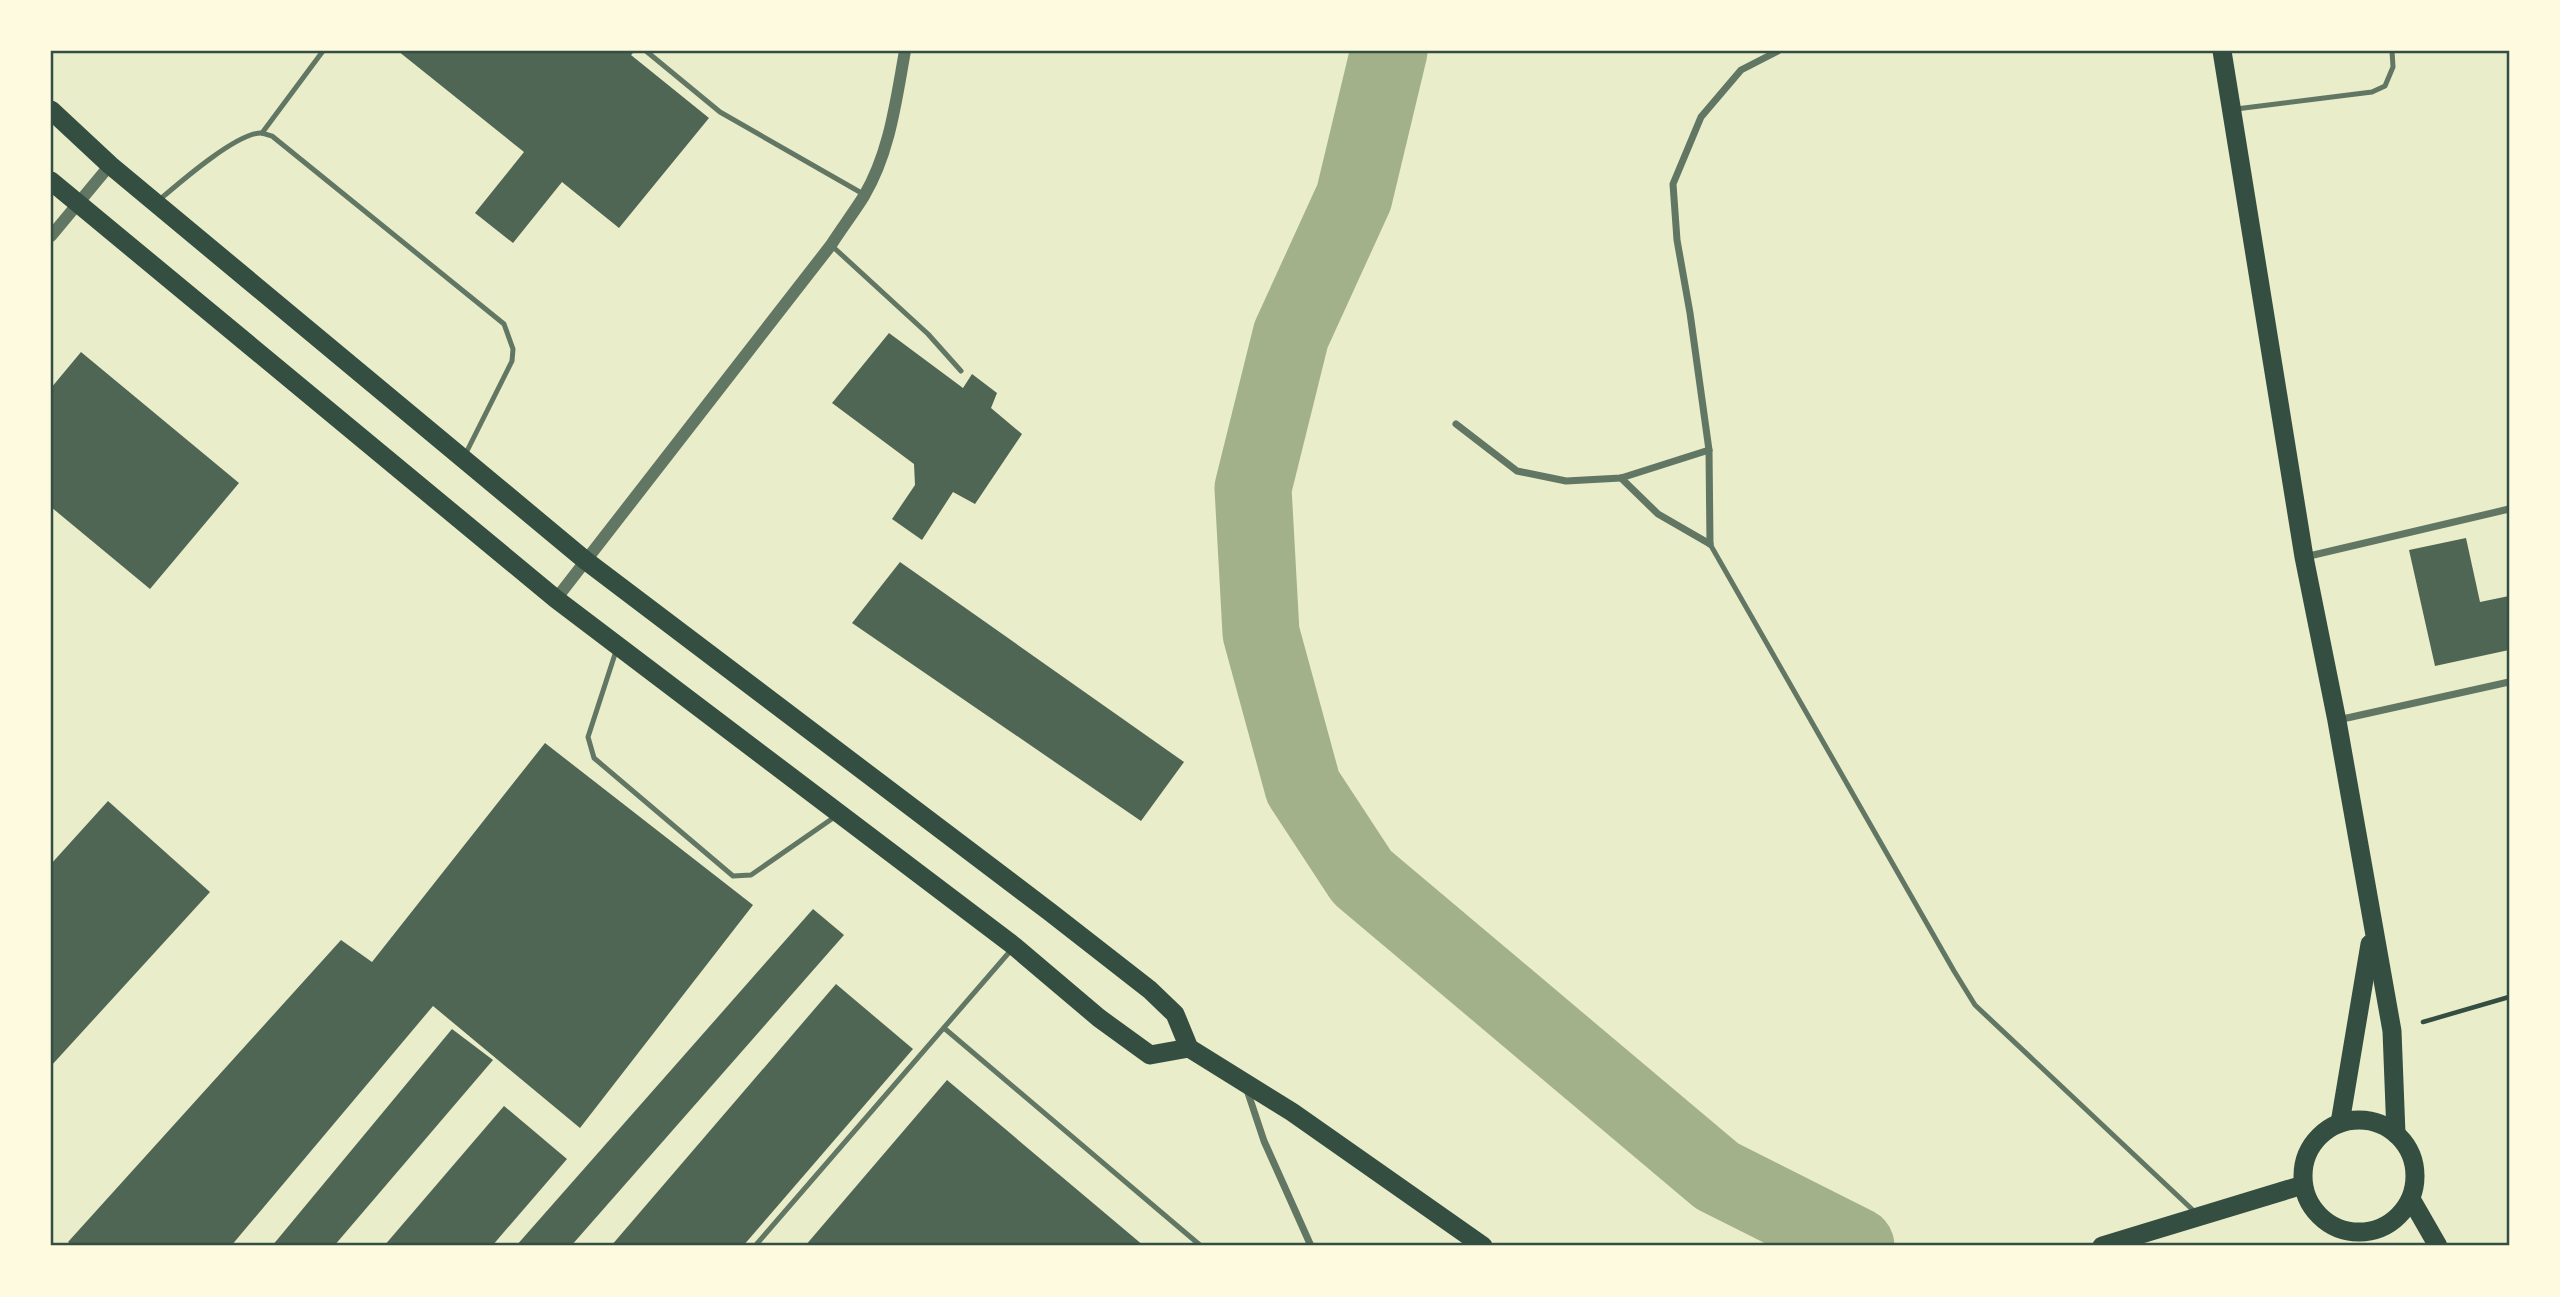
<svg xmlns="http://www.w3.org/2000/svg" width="2560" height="1297" viewBox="0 0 2560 1297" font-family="Raleway,sans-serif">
<rect width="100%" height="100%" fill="#e9edc9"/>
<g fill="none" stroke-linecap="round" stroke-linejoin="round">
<path stroke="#a3b18a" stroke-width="77" d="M1389 51 1354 197 1291 335 1253 488 1261 633 1303 787 1362 877 1717 1176 1856 1246"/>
</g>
<g fill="#4f6655">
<path d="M398 51H635L631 55 709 118 619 228 562 182 513 243 475 213 524 152Z"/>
<path d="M889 333 963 388 972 374 997 393 991 408 1022 434 975 504 953 492 922 540 892 519 915 485 914 464 832 403Z"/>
<path d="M81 352 239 483 150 589 51 507V388Z"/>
<path d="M2466 538 2480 602 2509 596V650L2435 666 2409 550Z"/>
<path d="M900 562 1184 762 1141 821 852 623Z"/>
<path d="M545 743 753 905 580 1128 433 1006 231 1246H73L68 1242 341 940 372 962Z"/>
<path d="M108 801 210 892 51 1066V864Z"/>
<path d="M813 909 844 935 571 1246H516Z"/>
<path d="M836 984 913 1049 743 1246H611Z"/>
<path d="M452 1029 493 1060 334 1246H272Z"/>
<path d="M947 1080 1144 1246H805Z"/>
<path d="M504 1106 567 1159 492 1246H384Z"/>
</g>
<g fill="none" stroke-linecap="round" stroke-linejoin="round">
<path stroke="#344e41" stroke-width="4.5" d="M2423 1022 2509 997"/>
<g stroke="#617663" stroke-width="5">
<path d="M646 51 720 112 865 195"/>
<path d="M2236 109 2372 92 2385 86 2393 67 2392 51"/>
<path d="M262 133 323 51"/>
<path d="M158 201C178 184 236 133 261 133 263 133 271 136 272 136L504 324 513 349 512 361 465 455"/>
<path d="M831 245 928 334 961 371"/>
<path d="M1710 544 1954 971 1975 1005 2196 1213"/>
<path d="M616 651 588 737 594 758 733 876 751 875 836 816"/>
<path d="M944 1028 1201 1246"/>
<path d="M755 1246 1012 949"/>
</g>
<g stroke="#617663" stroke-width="7">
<path d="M1456 424 1517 471 1566 481 1621 478 1709 450"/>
<path d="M1621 478 1658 514 1710 544"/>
<path d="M1710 544 1709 450 1690 313 1677 240 1673 184 1701 117 1741 70 1778 51"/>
<path d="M2305 557 2509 509"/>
<path d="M2338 720 2509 682"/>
<path d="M1247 1090 1264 1141 1311 1246"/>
</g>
<g stroke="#617663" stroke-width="12">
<path d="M51 236 110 165"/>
<path d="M556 599 831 245C842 228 854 212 864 196 890 152 896 100 905 51"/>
</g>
<g stroke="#344e41" stroke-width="19">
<path d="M2222 51 2304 557 2337 721 2392 1031 2396 1134"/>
<path d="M51 110 110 165 585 560 1050 912 1150 990 1175 1014 1189 1048 1292 1112 1483 1246"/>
<path d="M51 181 556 599 1014 946 1099 1018 1150 1055 1189 1048"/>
<circle cx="2359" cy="1176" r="56"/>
<path d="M2340 1123 2370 944"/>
<path d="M2411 1199 2438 1246"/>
<path d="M2102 1246 2303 1185"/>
</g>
</g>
<rect width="2560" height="1297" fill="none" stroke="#fefae0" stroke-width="105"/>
<rect x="52" y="52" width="2456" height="1192" fill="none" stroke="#344e41" stroke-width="2.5"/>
</svg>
